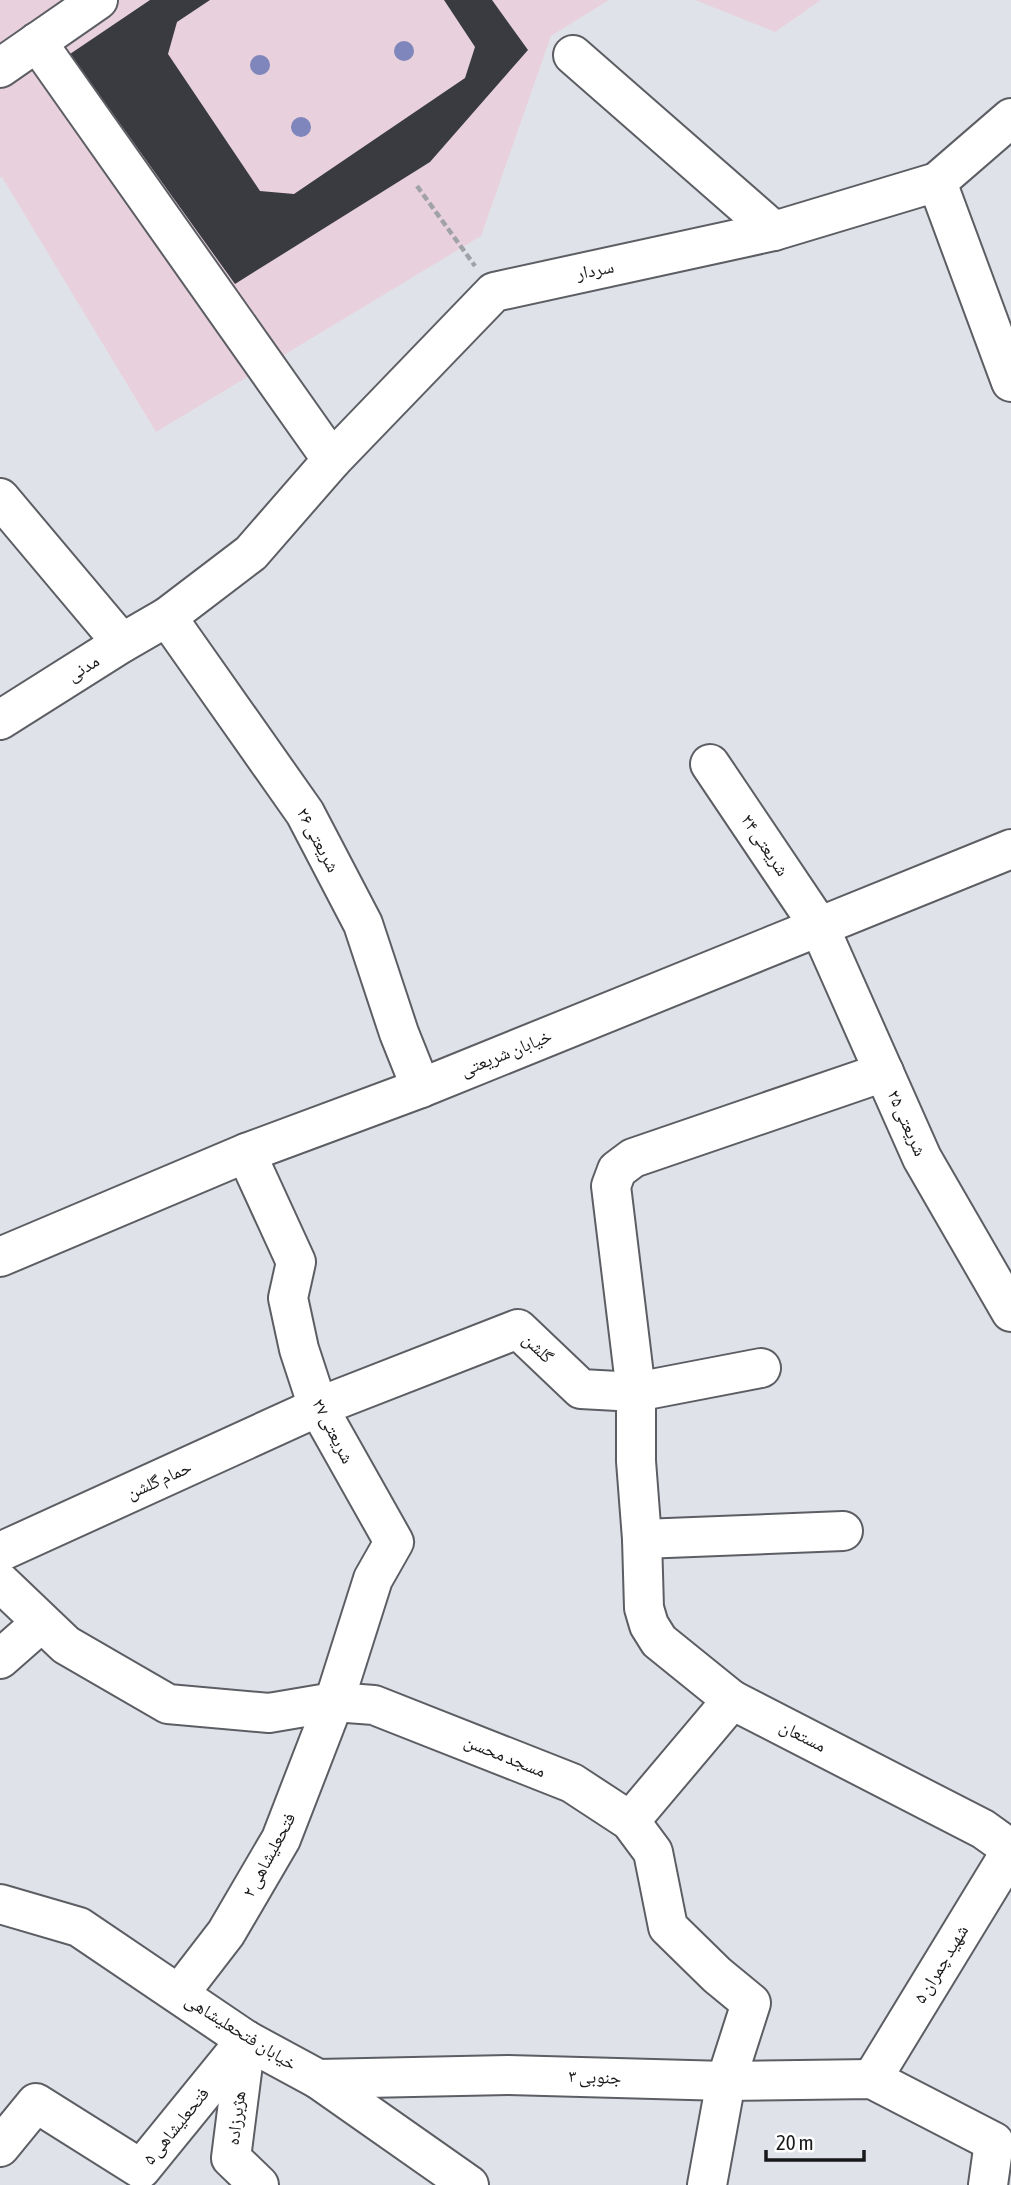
<svg xmlns="http://www.w3.org/2000/svg" width="1011" height="2185" viewBox="0 0 1011 2185" font-family="'Asap Condensed','Noto Naskh Arabic',sans-serif">
<rect width="100%" height="100%" fill="#e0e2e9"/>
<g fill="#e8d1dc">
<path d="M0 0H609L551 36 481 236 156 432 2 177 0 178Z"/>
<path d="M695 0H821L775 32Z"/>
</g>
<path fill="#393b41" d="M150 0H210L177 22 168 54 260 191 294 194 465 78 475 47 444 0H492L528 50 430 162 235 284 70 54Z"/>
<g fill="none" stroke-linecap="round" stroke-linejoin="round">
<g stroke="#5c5e64" stroke-width="42">
<g id="minor">
<path d="M37 42 332 460"/>
<path d="M573 55 774 231"/>
<path d="M0 68 98 0"/>
<path d="M937 182 1011 382"/>
<path d="M0 498 122 643"/>
<path d="M167 617 305 813 363 924 399 1033 421 1088"/>
<path d="M0 720 122 643 167 617 251 553 332 460 494 292 774 231 937 182 1011 118"/>
<path d="M710 764 819 926 922 1158 1011 1312"/>
<path d="M642 1539 843 1531"/>
<path d="M0 1552 318 1407 518 1329 581 1389 636 1392 761 1368"/>
<path d="M0 1582 66 1645 168 1704 269 1713 334 1702 374 1705 572 1783 630 1821 653 1852 668 1927 717 1975 751 2003 726 2081 707 2185"/>
<path d="M0 1659 41 1623"/>
<path d="M732 1700 659 1641 649 1625 644 1608 642 1539 636 1461V1392L611 1186 617 1170 633 1158 884 1072"/>
<path d="M630 1821 732 1700 983 1829 1011 1849"/>
<path d="M0 1904 79 1927 246 2040 318 2079 469 2185"/>
<path d="M179 1994 226 1933 281 1839 334 1702 373 1579 394 1542 318 1407 299 1349 288 1298 296 1262 246 1153"/>
<path d="M246 2040 231 2158 259 2185"/>
<path d="M318 2079 508 2075 726 2081 872 2079 994 2142 988 2185"/>
<path d="M872 2079 1011 1851"/>
<path d="M0 2147 36 2103 141 2169 246 2040"/>
</g>
</g>
<g stroke="#5c5e64" stroke-width="42">
<path id="major" d="M0 1257 246 1153 421 1088 1011 849"/>
</g>
<path stroke="#a1a2a8" stroke-width="4.5" stroke-dasharray="7 3.5" stroke-linecap="butt" d="M417 186 475 266"/>
<use href="#minor" stroke="#fff" stroke-width="38"/>
<use href="#major" stroke="#fff" stroke-width="38"/>
</g>
<g fill="#7e86bb">
<circle cx="404" cy="51" r="10"/>
<circle cx="260" cy="65" r="10"/>
<circle cx="301" cy="127" r="10"/>
</g>
<g text-anchor="middle" stroke-width="7" stroke-linejoin="round" paint-order="stroke">
<g font-size="18" fill="#18191b" stroke="#fff">
<text transform="translate(595 270) rotate(-12)" y="6">سردار</text>
<text transform="translate(83 668) rotate(-32)" y="6">مدنی</text>
<text transform="translate(318 840) rotate(62)" y="6">شریعتی ۲۶</text>
<text transform="translate(765 845) rotate(56)" y="6">شریعتی ۲۴</text>
<text transform="translate(506 1053) rotate(-22)" y="6">خیابان شریعتی</text>
<text transform="translate(907 1123) rotate(66)" y="6">شریعتی ۲۵</text>
<text transform="translate(538 1348) rotate(44)" y="6">گلشن</text>
<text transform="translate(333 1431) rotate(63)" y="6">شریعتی ۲۷</text>
<text transform="translate(159 1480) rotate(-24)" y="6">حمام گلشن</text>
<text transform="translate(803 1736) rotate(27)" y="6">مستعان</text>
<text transform="translate(505 1756) rotate(22)" y="6">مسجد محسن</text>
<text transform="translate(269 1855) rotate(-62)" y="6">فتحعلیشاهی ۲</text>
<text transform="translate(941 1964) rotate(-59)" y="6">شهید چمران ۵</text>
<text transform="translate(241 2032) rotate(32)" y="6">خیابان فتحعلیشاهی</text>
<text transform="translate(595 2077) rotate(2)" y="6">۳ جنوبی</text>
<text transform="translate(236 2118) rotate(-83)" y="6">هژبرزاده</text>
<text transform="translate(176 2126) rotate(-51)" y="6">فتحعلیشاهی ۵</text>
</g>
</g>
<path d="M766 2150v10h98v-10" fill="none" stroke="#18191b" stroke-width="3.5"/>
<text x="776" y="2150" font-size="21" fill="#18191b" stroke="#ffffff" stroke-width="5" paint-order="stroke">20 m</text>
</svg>
